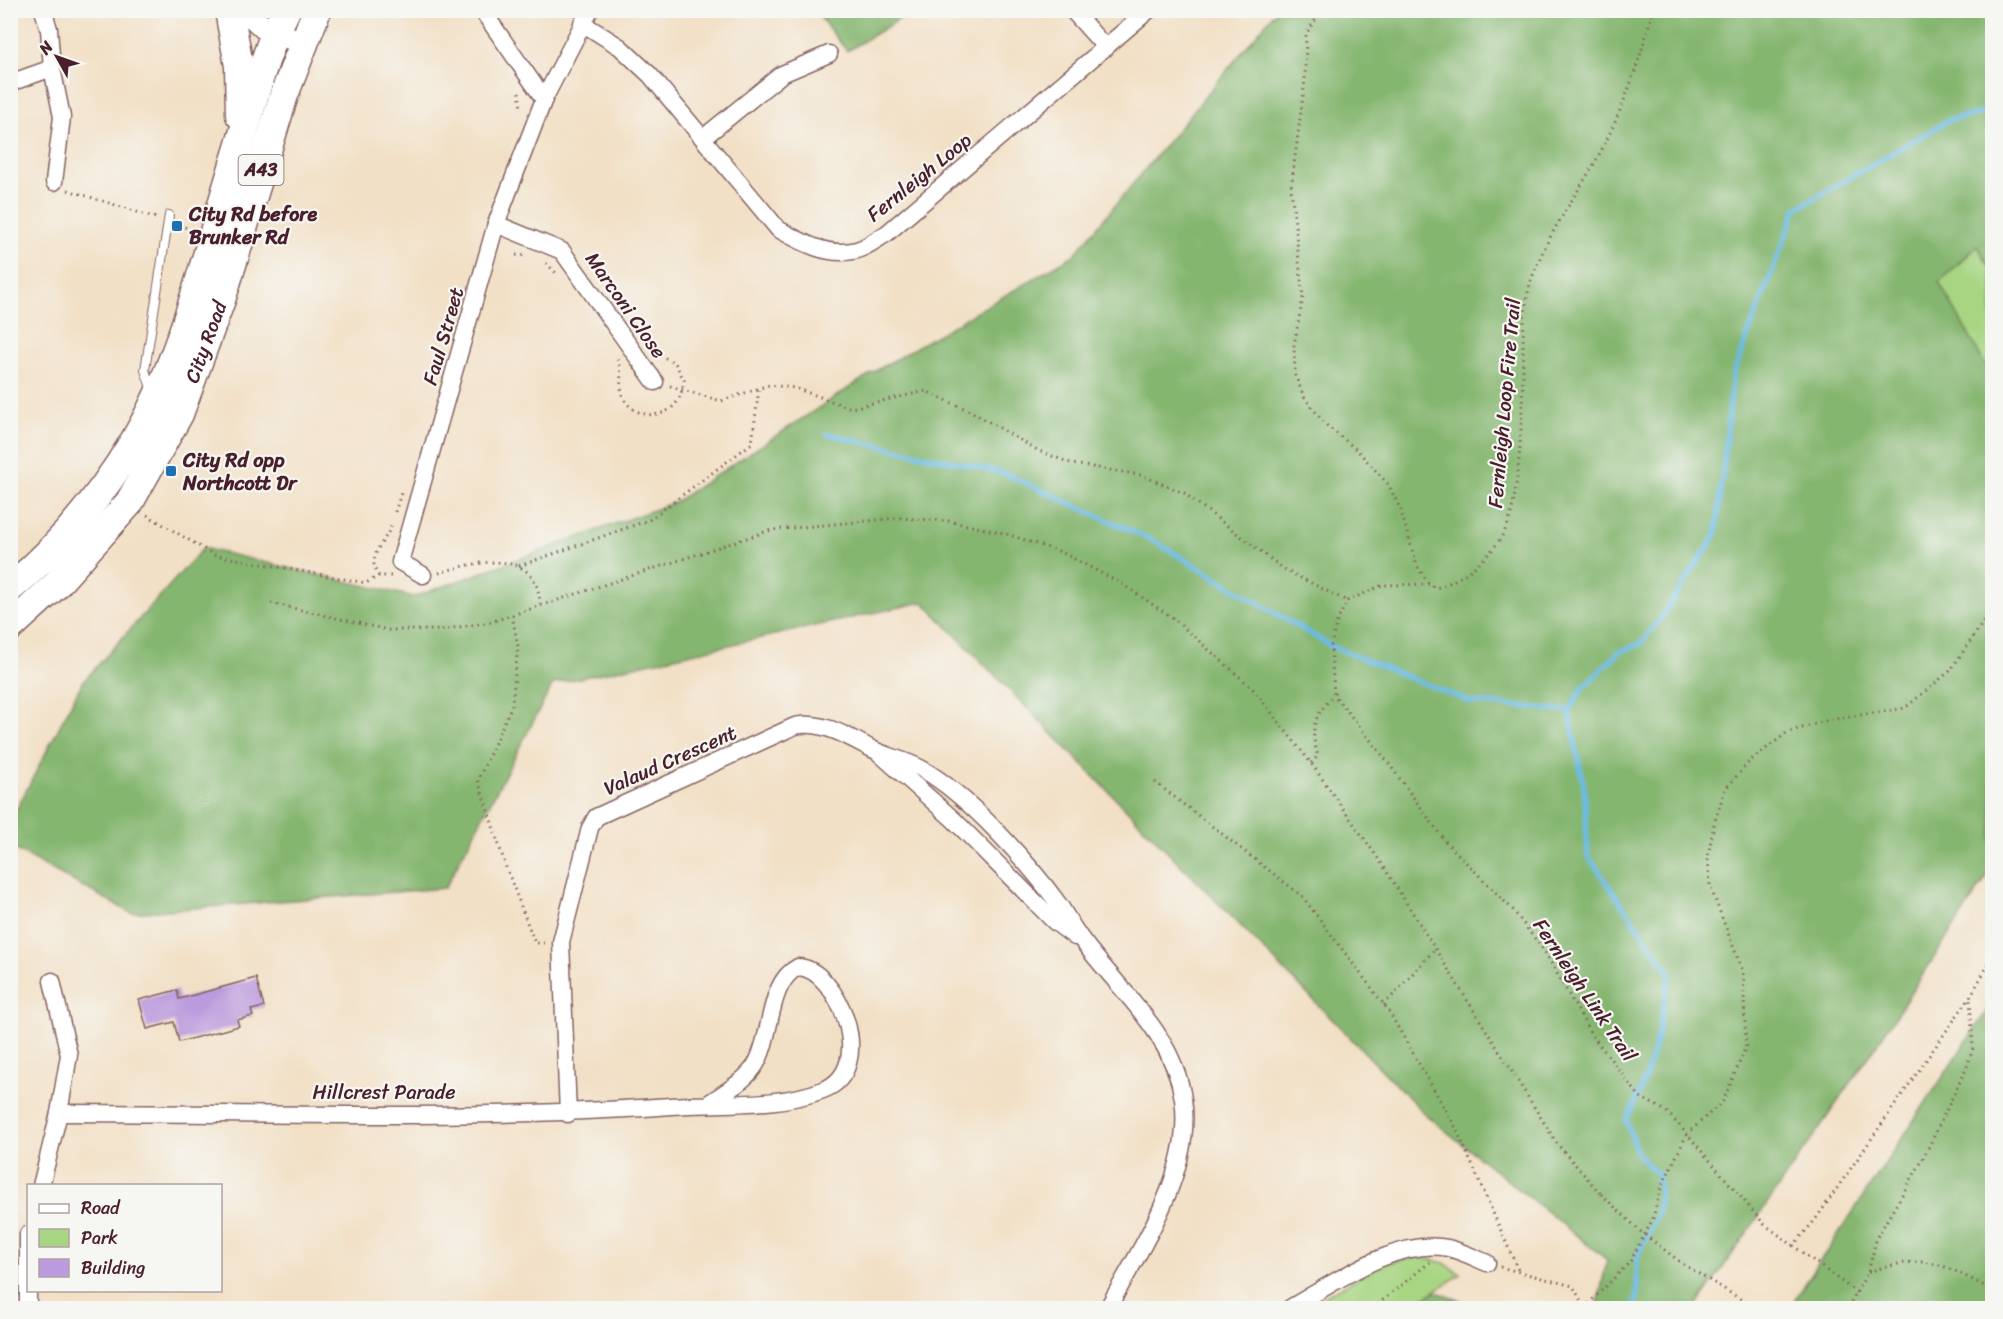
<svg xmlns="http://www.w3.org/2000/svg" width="2003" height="1319" viewBox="0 0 2003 1319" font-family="Sriracha,sans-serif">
<rect width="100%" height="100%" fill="#f6f6f2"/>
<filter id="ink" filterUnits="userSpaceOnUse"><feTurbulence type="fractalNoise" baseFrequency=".0167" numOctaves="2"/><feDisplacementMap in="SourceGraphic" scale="12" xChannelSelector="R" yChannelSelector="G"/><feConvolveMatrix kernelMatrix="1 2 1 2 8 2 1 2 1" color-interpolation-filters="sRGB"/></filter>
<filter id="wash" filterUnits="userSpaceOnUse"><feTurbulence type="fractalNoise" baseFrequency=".008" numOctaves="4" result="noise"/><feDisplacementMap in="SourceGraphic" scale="24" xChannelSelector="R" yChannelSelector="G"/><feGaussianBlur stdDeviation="1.35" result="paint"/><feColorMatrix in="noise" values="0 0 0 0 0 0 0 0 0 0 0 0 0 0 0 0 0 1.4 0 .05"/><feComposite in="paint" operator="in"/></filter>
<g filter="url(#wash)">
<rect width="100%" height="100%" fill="#f2e0c6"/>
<g fill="#a7d582" stroke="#787a56" stroke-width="1.5">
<path d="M1978 246 1992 270V377L1939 282Z"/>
<path d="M1420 1257 1444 1263 1461 1274 1409 1308H1304L1384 1263Z"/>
</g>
<g fill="#85b670" stroke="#686a4e" stroke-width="1.5">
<path d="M815 11H913L847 51Z"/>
<path d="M1276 11H1992V270L1977 246 1939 282 1992 377V869L1872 1052 1695 1308H1597L1607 1260 1426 1115 923 602 553 684 445 888 131 913 11 847V820L82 683 203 548 414 597 675 502 872 373 1074 255Z"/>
<path d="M1992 1003V1308H1789Z"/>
<path d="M1435 1291 1478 1308H1409Z"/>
</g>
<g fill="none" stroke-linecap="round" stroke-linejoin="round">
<g stroke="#6abbe5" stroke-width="5">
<path d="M827 434 1003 473 1152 540 1331 646 1470 702 1569 711"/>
<path d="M1631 1308 1637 1300V1257L1658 1213 1660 1190 1657 1174 1638 1155 1626 1120C1652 1076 1660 1023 1670 973L1588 856 1584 787 1569 711 1581 690 1619 652 1640 644 1661 618 1716 535 1733 375 1796 209 1949 120 1992 111"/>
</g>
</g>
<g id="blocks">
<path fill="#bb9add" d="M256 978 264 1007 251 1010 253 1016 237 1020 239 1026 179 1042 174 1022 147 1029 139 1000 177 990 179 999Z"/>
</g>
</g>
<g filter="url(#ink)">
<use href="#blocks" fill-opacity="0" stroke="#856361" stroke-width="1.5"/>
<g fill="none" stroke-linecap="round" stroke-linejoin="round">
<g stroke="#856361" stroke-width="10">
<path id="lane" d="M152 391 145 370 169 215"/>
</g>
<g stroke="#856361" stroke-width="19">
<g id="street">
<path d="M43 10 49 29 52 68 62 117 54 182"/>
<path d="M482 10 544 99"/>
<path d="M1072 10 1106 48"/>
<path d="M582 23 620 47 650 75 778 229C801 242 829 258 857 250 867 247 877 239 886 234L1149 10"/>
<path d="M10 83 52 68"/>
<path d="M703 138 782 74 829 54"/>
<path d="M496 224 562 251 655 382"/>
<path d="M423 575 400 562 496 224 544 99 590 10"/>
<path d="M880 754 954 820 1055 922 1075 937"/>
<path d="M59 1113C263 1113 468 1121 671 1106 721 1102 776 1108 823 1090 879 1069 837 968 798 967 767 983 773 1035 756 1064 746 1081 725 1092 709 1103"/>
<path d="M568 1114 561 942 590 828 596 817 795 726C822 720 849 737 872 749 888 757 906 760 922 769 968 795 1029 863 1060 906 1068 919 1075 932 1085 944 1122 993 1174 1035 1183 1099 1194 1170 1141 1247 1108 1308"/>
<path d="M41 1186 59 1113 69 1055 52 981"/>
<path d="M28 1308V1234"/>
<path d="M1290 1308C1333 1284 1396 1237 1448 1248 1461 1251 1475 1258 1487 1263"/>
</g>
</g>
<g stroke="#856361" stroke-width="25">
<path id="secondary" d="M245 10 264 28 303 43"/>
</g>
<g stroke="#856361" stroke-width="31">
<g id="highway">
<path d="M229 10 239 66 240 115"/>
<path d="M10 588C59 548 100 497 133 443 184 359 209 242 239 148 253 102 264 53 286 10"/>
<path id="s1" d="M10 627 55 586 129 503 179 414 222 297 284 95 317 10"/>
</g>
</g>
<g stroke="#856361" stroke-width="3" stroke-dasharray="1.5 4.5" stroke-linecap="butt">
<path d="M461 10 468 18"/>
<path d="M1322 10 1306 34 1305 80 1291 188 1303 297 1294 345 1295 375 1304 397 1325 424 1357 450 1388 484 1400 508 1417 566 1429 584 1436 588C1468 578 1503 548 1511 514 1520 476 1522 414 1523 374 1523 340 1522 307 1533 275 1549 231 1577 195 1599 155 1623 110 1640 60 1653 10"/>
<path d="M519 92 521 109"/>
<path d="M68 190 156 218"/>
<path d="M179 225 193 230"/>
<path d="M516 255 526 256"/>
<path d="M546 263 556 273"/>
<path d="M617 359C624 372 618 384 623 396 629 412 648 418 662 413 678 408 682 394 684 380L675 363 652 351"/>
<path d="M670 386 721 401 769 385 795 388 851 408 926 391 972 412 1039 451 1073 464 1141 475 1184 493 1285 570 1347 601"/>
<path d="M395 512 402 490"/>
<path d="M147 515 214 555 366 583 379 576"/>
<path d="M519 566 649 520 752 443 759 388"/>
<path d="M439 573C477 561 540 546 540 607"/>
<path d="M391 576H379C364 557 386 542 392 524"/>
<path d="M1429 584 1383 585 1347 601 1336 624 1331 646 1334 695 1384 757 1445 841 1513 910 1545 952 1591 1034 1640 1097 1666 1111 1687 1134 1723 1101 1746 1047 1743 972 1710 886 1708 856 1714 824 1725 789 1750 761 1788 732 1829 720 1905 708 1950 671 1992 609"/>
<path d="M271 603 388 630H440L491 622 771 530 898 518 948 521 1000 532 1061 552 1122 584 1173 618 1252 688 1311 763 1382 864 1558 1145 1601 1194"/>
<path d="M512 615 518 646 512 705 478 780 506 867 535 943H544"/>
<path d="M1311 763 1318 756C1309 728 1314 716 1334 695"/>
<path d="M1155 782 1302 896 1388 1010 1456 1128 1519 1272"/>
<path d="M1384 1005 1435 949"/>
<path d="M1793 1246 1815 1220 1970 997 1992 958"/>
<path d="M1683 1264 1755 1308"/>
<path d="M1500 1267 1573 1286 1585 1308"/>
<path d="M1868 1272C1929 1253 1938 1262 1992 1290"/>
<path d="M1373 1308 1430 1262"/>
<path d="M1584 1308 1630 1262 1653 1219 1660 1190 1687 1134 1764 1224 1857 1293"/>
<path d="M1848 1308 1868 1272 1877 1237 1922 1161 1967 1067 1973 1048 1970 999"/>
</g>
<use href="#lane" stroke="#fff" stroke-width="8"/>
<use href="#street" stroke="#fff" stroke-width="16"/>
<use href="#secondary" stroke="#fff" stroke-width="22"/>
<use href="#highway" stroke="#fff" stroke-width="28"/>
<path stroke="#856361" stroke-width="3" stroke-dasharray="1.5 4.5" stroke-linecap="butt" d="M1601 1194 1641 1232 1683 1264"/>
</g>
</g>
<g fill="#1f6fb2" stroke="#f6f6f2" stroke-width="2">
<rect x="171" y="220" width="12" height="12" rx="3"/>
<rect x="165" y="465" width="12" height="12" rx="3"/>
</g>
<g text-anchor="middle" stroke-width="4.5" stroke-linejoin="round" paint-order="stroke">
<rect fill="#f6f6f2" stroke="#7e6067" stroke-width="1.5" x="238.5" y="155" width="45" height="30" rx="4.5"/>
<g font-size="18" font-weight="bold" fill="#4a1f2b">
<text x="261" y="176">A43</text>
</g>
<g font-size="20" fill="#4a1f2b" stroke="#f6f6f2">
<text transform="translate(919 177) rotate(-39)" y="7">Fernleigh Loop</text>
<text transform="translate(626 305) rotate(55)" y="7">Marconi Close</text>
<text transform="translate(443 336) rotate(-74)" y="7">Faul Street</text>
<text dy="7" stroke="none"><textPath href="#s1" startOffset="351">City Road</textPath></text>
<text transform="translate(1504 403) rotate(-85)" y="7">Fernleigh Loop Fire Trail</text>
<text transform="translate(670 760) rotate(-24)" y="7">Valaud Crescent</text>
<text transform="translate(1585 990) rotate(56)" y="7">Fernleigh Link Trail</text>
<text x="384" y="1099">Hillcrest Parade</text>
</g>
<g font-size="20" font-weight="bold" fill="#4a1f2b" stroke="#f6f6f2" text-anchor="start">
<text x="189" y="221">City Rd before<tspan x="189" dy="23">Brunker Rd</tspan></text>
<text x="183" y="467">City Rd opp<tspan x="183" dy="23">Northcott Dr</tspan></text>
</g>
</g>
<rect width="2003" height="1319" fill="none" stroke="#f6f6f2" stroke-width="36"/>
<rect x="27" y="1184" width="195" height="108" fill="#f6f6f2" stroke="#b1a0a2" stroke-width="1.5"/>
<rect x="39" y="1204" width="30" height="9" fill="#ffffff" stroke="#b1a0a2" stroke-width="1.5"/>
<text x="81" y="1214" font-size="18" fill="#4a1f2b">Road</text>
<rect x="39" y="1229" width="30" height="18" fill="#a7d582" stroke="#b1a0a2" stroke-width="1.5"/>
<text x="81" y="1244" font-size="18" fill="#4a1f2b">Park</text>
<rect x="39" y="1259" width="30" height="18" fill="#bb9add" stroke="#b1a0a2" stroke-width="1.5"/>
<text x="81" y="1274" font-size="18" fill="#4a1f2b">Building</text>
<g transform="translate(57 57) rotate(310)" stroke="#f6f6f2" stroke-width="4.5" paint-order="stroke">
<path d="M0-4.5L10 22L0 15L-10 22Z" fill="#4a1f2b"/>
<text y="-9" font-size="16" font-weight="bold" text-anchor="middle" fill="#4a1f2b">N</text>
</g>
</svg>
